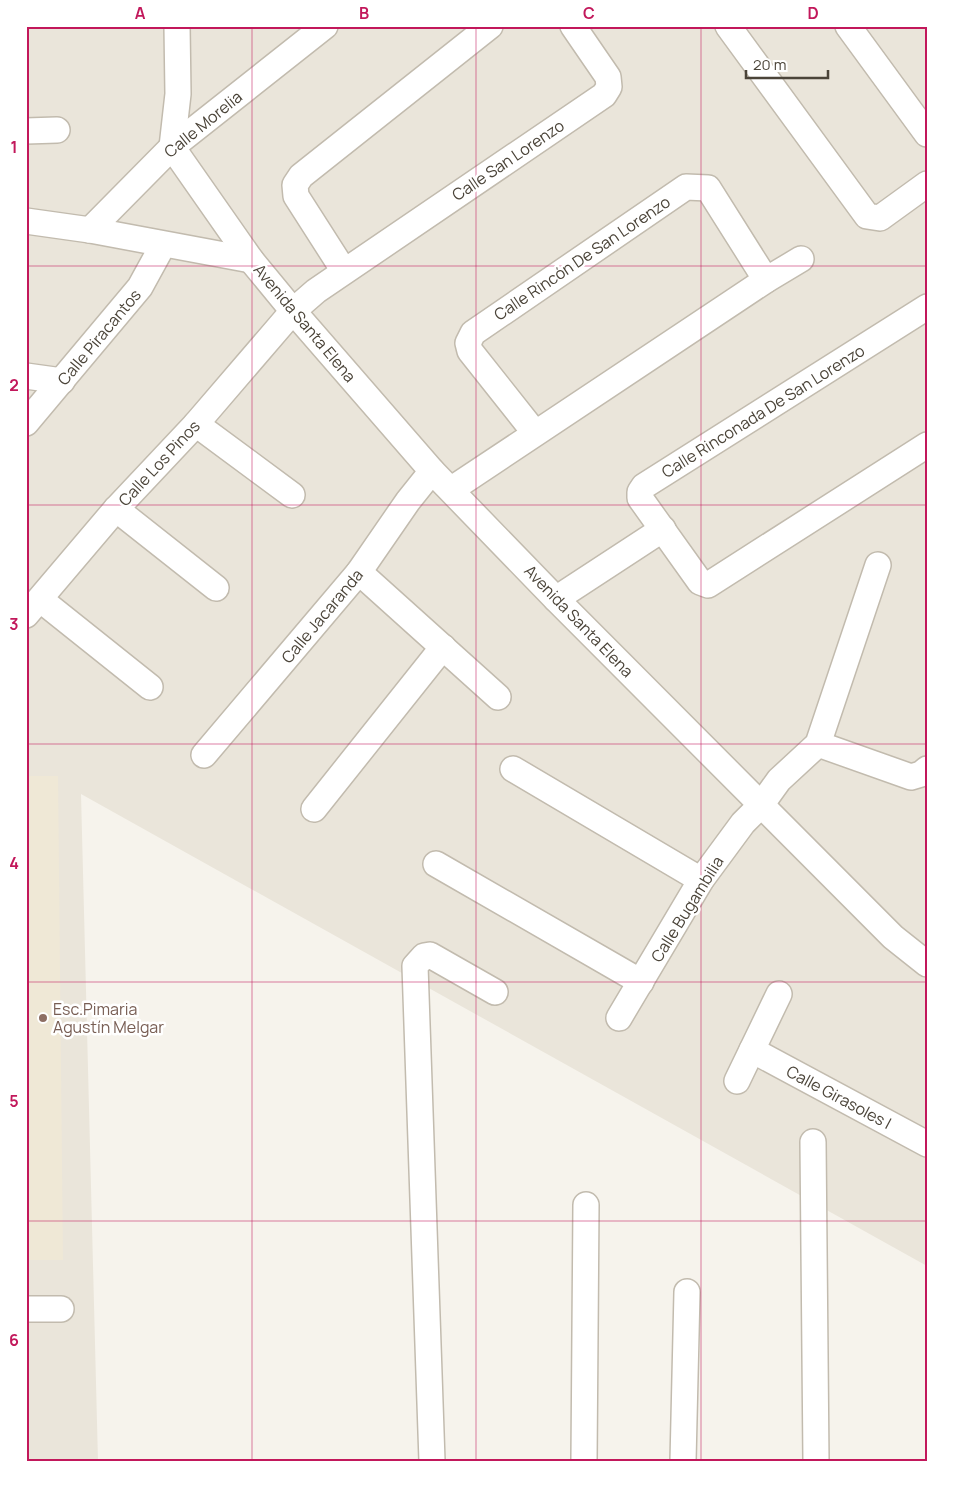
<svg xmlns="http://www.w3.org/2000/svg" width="953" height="1487" viewBox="0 0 953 1487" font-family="Manrope,sans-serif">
<rect width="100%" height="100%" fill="#f6f3ec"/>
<path fill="#eae5da" d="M26 26H927V1266L81 794 98 1461H26Z"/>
<path fill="#efe8d6" d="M26 776H58L63 1260H26Z"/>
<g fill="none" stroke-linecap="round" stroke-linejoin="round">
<g stroke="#c2bbae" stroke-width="28">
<g id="minor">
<path d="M728 26 867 216 880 218 927 184"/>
<path d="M848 26 927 134"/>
<path d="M26 131 57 130"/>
<path d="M172 147 251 260 293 311 432 471 556 599 893 937 927 964"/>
<path d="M172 147 178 94 177 26"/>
<path d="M26 221 90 230 251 260"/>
<path d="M90 230 172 147 325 26"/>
<path d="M344 271 296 196 295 185 301 176 490 26"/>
<path d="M927 307 644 486 640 492V498L700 582 708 585 927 445"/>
<path d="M26 376 62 381"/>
<path d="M26 423 140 287 163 245"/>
<path d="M196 424 292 495"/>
<path d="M535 433 470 351 468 343 473 333 686 187 708 188 766 280"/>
<path d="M452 489 766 280 801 259"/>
<path d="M116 509 216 588"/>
<path d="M359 572 498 697"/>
<path d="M556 599 663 529"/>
<path d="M41 600 150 687"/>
<path d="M26 615 116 509 196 424 293 311 316 291 604 95 609 87 608 77 573 26"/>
<path d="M818 744 911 777 921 774 927 769"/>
<path d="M204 755 359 572 408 501 432 471"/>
<path d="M513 769 701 880"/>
<path d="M314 809 443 647"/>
<path d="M436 864 641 982"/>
<path d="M619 1018 701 880 743 823 761 805 779 780 818 744 878 565"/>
<path d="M752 1050 927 1144"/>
<path d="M737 1081 779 994"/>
<path d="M813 1142 816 1461"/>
<path d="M26 1309H61"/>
<path d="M432 1461 415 966 424 956 430 955 495 992"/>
<path d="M584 1461 586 1205"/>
<path d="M683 1461 687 1292"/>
</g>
</g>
<use href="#minor" stroke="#fff" stroke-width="25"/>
</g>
<path fill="none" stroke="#c2185b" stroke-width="1" stroke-opacity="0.55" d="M252 26V1461M476 26V1461M701 26V1461M26 266H927M26 505H927M26 744H927M26 982H927M26 1221H927"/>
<circle fill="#8d6e63" stroke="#fff" stroke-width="2" cx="43" cy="1018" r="5"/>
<g text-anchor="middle" stroke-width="5" stroke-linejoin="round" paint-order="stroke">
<g font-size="16" fill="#4b4439" stroke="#fff">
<text transform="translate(203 124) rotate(-39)" y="6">Calle Morelia</text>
<text transform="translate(508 160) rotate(-34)" y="6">Calle San Lorenzo</text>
<text transform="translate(582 258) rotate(-34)" y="6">Calle Rincón De San Lorenzo</text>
<text transform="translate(305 323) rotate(50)" y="6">Avenida Santa Elena</text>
<text transform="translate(99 337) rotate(-50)" y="6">Calle Piracantos</text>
<text transform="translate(763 411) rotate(-32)" y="6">Calle Rinconada De San Lorenzo</text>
<text transform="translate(159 463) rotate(-47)" y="6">Calle Los Pinos</text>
<text transform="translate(322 616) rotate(-50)" y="6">Calle Jacaranda</text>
<text transform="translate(579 621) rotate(46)" y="6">Avenida Santa Elena</text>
<text transform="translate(687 909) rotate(-58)" y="6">Calle Bugambilia</text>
<text transform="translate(839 1097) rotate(28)" y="6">Calle Girasoles I</text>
</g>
<g font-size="16" fill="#785e54" stroke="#fff" text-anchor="start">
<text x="53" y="1015">Esc.Pimaria<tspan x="53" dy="18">Agustín Melgar</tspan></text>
</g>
</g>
<rect width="953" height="1487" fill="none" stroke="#ffffff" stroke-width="55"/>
<path d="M746 70v8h82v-8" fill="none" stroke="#4b4439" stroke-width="2.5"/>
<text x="753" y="70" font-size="15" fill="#4b4439" stroke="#ffffff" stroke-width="4" paint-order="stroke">20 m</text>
<rect x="28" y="28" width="898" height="1432" fill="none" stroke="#c2185b" stroke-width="2"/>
<g font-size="16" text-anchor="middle" font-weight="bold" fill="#c2185b">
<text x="140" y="19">A</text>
<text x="364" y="19">B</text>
<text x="589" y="19">C</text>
<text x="813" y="19">D</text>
<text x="14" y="153">1</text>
<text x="14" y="391">2</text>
<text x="14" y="630">3</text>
<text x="14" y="869">4</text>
<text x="14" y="1107">5</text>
<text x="14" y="1346">6</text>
</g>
</svg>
